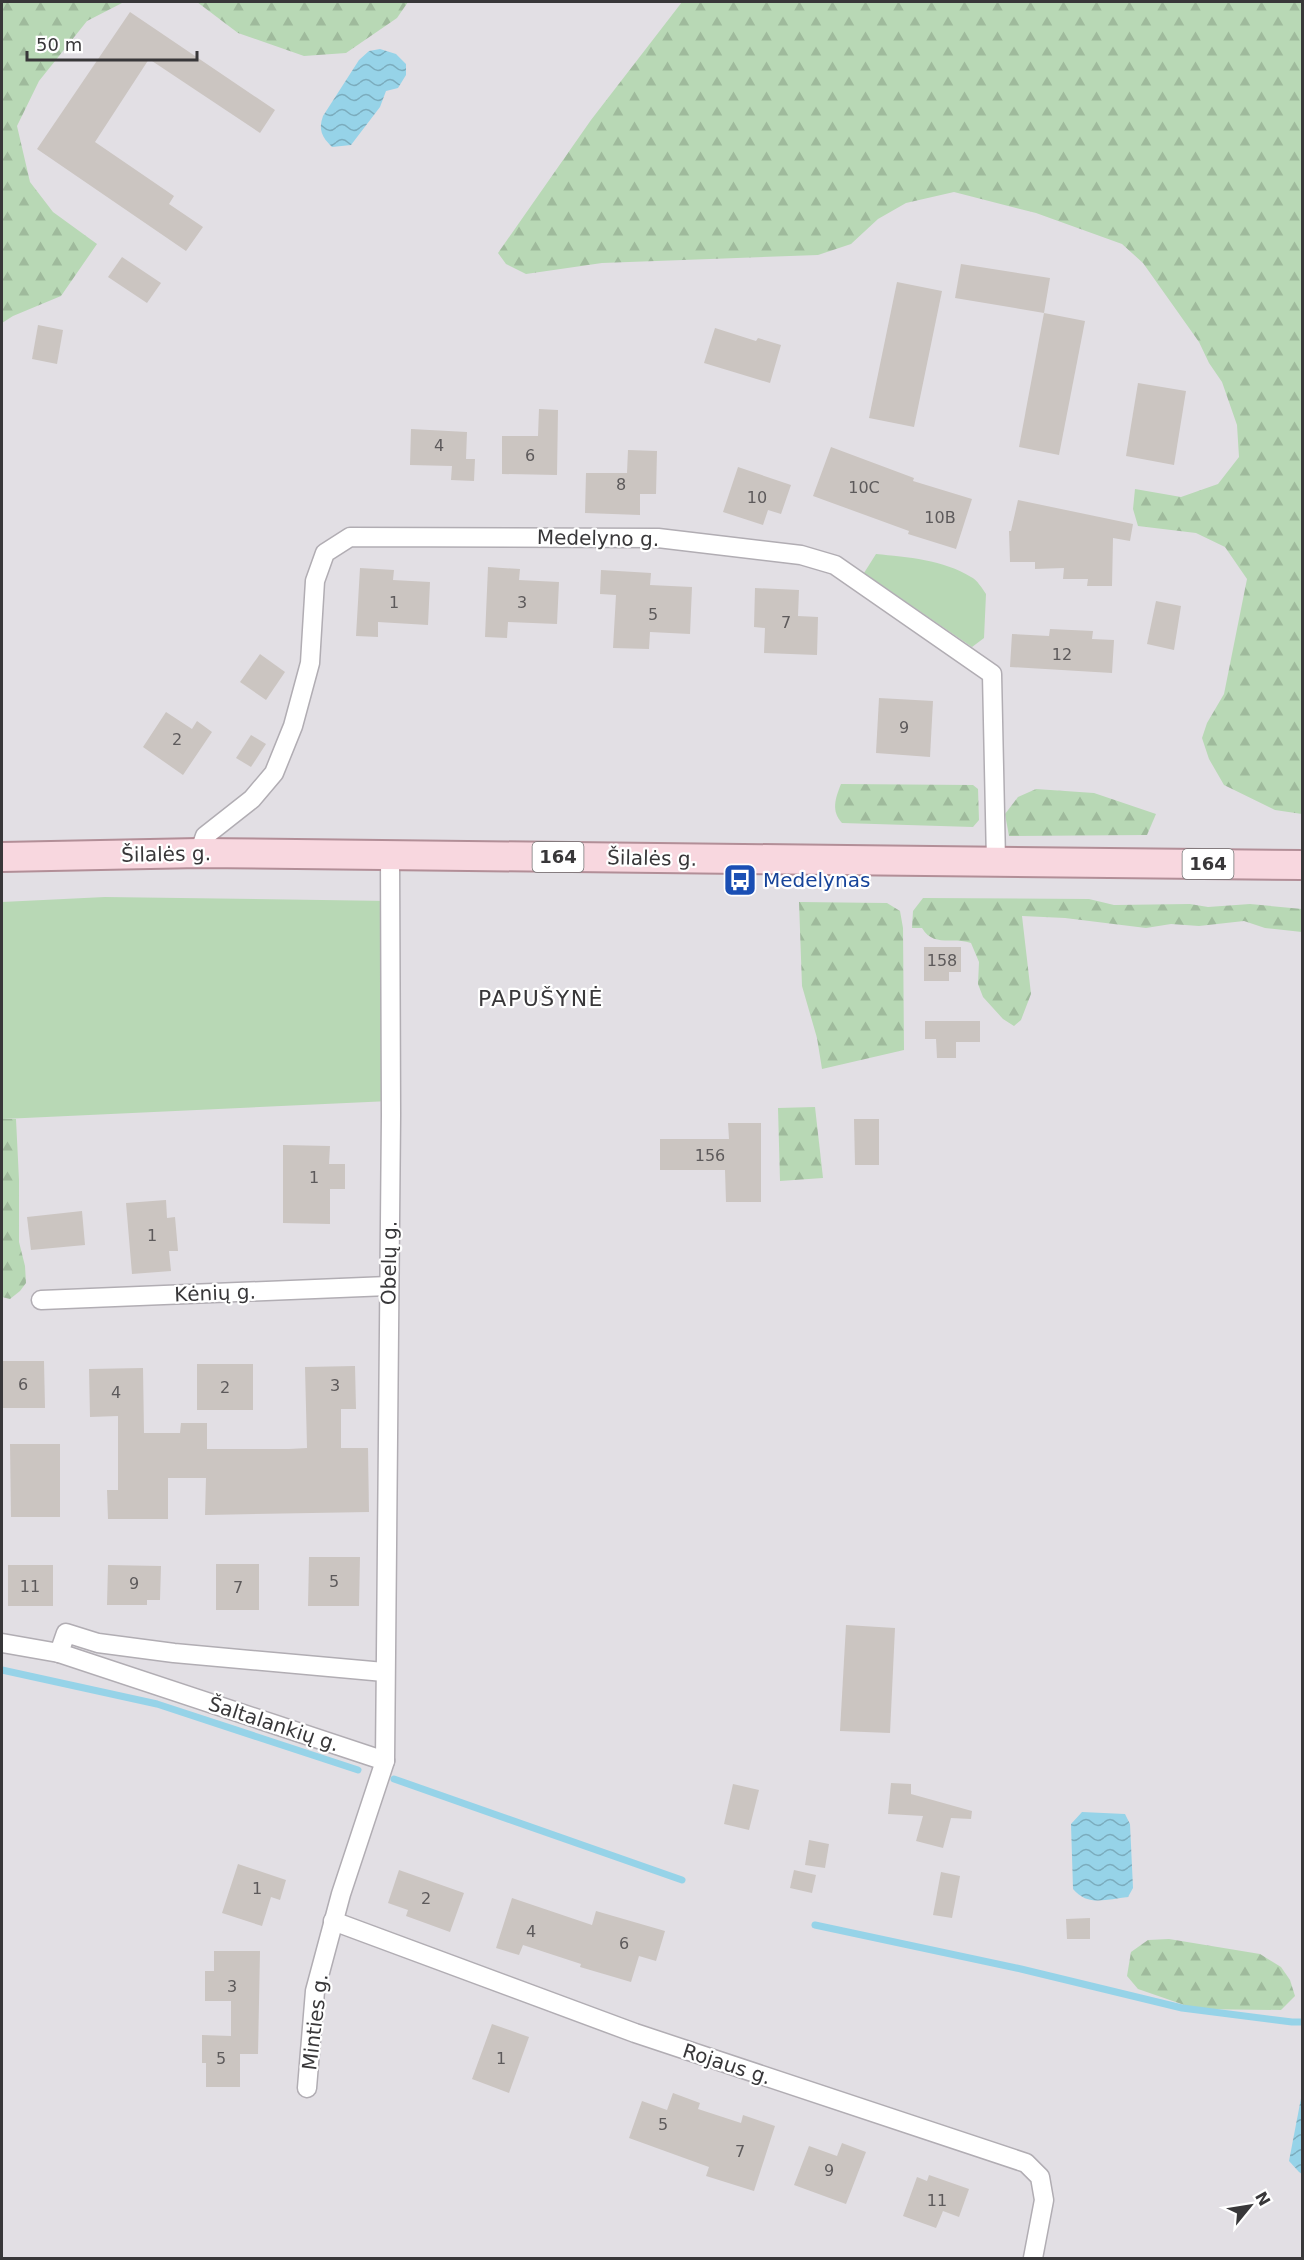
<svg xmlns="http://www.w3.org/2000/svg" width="1304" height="2260" viewBox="0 0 1304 2260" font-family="'DejaVu Sans',sans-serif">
<defs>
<pattern id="forest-firs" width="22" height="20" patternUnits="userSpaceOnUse" patternTransform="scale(1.5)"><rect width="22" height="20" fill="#b8d8b5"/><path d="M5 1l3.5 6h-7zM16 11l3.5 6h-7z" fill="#9fba9c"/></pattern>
<pattern id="water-waves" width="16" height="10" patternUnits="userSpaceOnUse" patternTransform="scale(1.5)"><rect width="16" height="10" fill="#96d3e8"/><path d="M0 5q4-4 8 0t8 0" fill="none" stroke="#7bacbd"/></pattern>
</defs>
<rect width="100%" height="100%" fill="#e2dfe4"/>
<g fill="#b8d8b5">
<path d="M876 554C907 557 944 560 971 577 977 580 982 588 986 594L984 638 972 647 864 573Z"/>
<path d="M105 897 390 901V1101L3 1119 2 902Z"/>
</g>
<g fill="url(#forest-firs)">
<path d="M2 2H124L87 21 39 81 17 126 30 182 53 212 97 244 61 296 13 316 2 323Z"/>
<path d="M197 2H408L397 18 346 53 304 56 238 33Z"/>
<path d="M682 2H1302V814L1275 810 1224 785 1209 759 1202 738 1207 723 1224 694 1247 579 1225 547 1196 533 1138 526 1133 509 1135 489 1181 497 1218 484 1239 457 1237 425 1222 382 1209 363 1199 342 1143 263 1122 244 1036 213 954 192 906 203 878 219 851 244 818 255 602 263 526 274 506 264 498 253 591 120Z"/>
<path d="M841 784 973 785 978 789 979 820 973 827 842 823C831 811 835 799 841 784Z"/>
<path d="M1036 789 1094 793 1156 814 1147 835 1009 836 1005 814 1018 797Z"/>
<path d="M923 898 1089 899 1114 905 1190 904 1208 907 1250 904 1302 909V932L1265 928 1244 921 1199 926 1171 924 1146 928 1065 918 1022 916 1031 994 1021 1020 1014 1026 1003 1019 983 997 978 984 979 962 971 943C952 936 934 948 922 928H912L913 911Z"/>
<path d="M799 902 887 903 900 911 903 928 904 1050 822 1069 817 1038 802 986Z"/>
<path d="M2 1095 3 1119H16L19 1180V1242L25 1266 26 1283 20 1291 10 1299 2 1297Z"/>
<path d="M815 1107 823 1178 780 1181 778 1108Z"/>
<path d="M1169 1939 1260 1954 1281 1967 1290 1980 1295 1996 1281 2010 1196 2009 1138 1989 1127 1976 1131 1952 1148 1940Z"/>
</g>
<g fill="url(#water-waves)">
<path d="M380 49 396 54 406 64V75L398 88 386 91 380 107 351 145 332 147C322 137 318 130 323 116L359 60 369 51Z"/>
<path d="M1082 1812 1125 1814 1130 1824 1133 1888 1128 1897C1107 1899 1088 1907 1073 1889L1071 1824Z"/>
<path d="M1302 2093V2174L1299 2172 1289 2161Z"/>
</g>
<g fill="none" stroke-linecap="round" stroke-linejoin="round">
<g stroke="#96d3e8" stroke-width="7">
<path d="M2 1670 157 1704 358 1770"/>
<path d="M394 1779 682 1880"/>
<path d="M815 1925 1021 1969 1182 2008 1292 2022H1302"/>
</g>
</g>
<g fill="#cbc5c1">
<path d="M130 12 275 110 260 133 149 59 95 142 174 196 169 204 203 227 186 251 37 149Z"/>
<path d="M122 257 161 283 147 303 108 277Z"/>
<path d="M961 264 1050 278 1044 313 955 298Z"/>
<path d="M897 282 942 291 914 427 869 418Z"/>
<path d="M1044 313 1085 321 1059 455 1019 447Z"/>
<path d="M38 325 63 330 57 364 32 359Z"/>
<path d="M715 328 756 341 758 338 781 345 770 383 704 363Z"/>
<path d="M1138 383 1186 391 1174 465 1126 456Z"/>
<path d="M539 409 558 410 557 475 502 474V436H538Z"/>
<path d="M411 429 467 432 466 459H475L474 481 451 480 452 466 410 465Z"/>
<path d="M831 447 914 478 913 481 972 499 956 549 908 534 909 531 813 496Z"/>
<path d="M628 450 657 451 656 494H640V515L585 513 586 473H627Z"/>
<path d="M738 467 791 485 781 514 768 510 763 525 723 512Z"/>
<path d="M1018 500 1133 524 1130 541 1113 538 1112 586H1087L1088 579H1063L1064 568 1035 569V562H1010L1009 531H1011Z"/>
<path d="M488 567 520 569 519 580 559 582 557 624 508 622 507 638 485 637Z"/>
<path d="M360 568 394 570 393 580 430 582 428 625 378 622V637L356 636Z"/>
<path d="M601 570 651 573 650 585 692 587 690 634 650 632 649 649 613 648 616 595 600 594Z"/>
<path d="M755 588 799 590 798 616 818 617 817 655 764 653 765 628 754 627Z"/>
<path d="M1156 601 1181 606 1174 650 1147 644Z"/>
<path d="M1050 629 1093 631 1092 639 1114 640 1112 673 1010 667 1012 634 1049 636Z"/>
<path d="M260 654 285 672 266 700 240 682Z"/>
<path d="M879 698 933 701 930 757 876 753Z"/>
<path d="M166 712 192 729 197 721 212 732 183 775 143 747Z"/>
<path d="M251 735 266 744 251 767 236 758Z"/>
<path d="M924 947H961V972H949V981H924Z"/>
<path d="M925 1021H980V1042H956V1058H937L936 1039H925Z"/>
<path d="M854 1119H879V1165H855Z"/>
<path d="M728 1123H761V1202H726L725 1170H660V1139H729Z"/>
<path d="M283 1145 330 1146 329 1164H345V1189H330V1224L283 1223Z"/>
<path d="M166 1200 167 1218 175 1217 178 1251H169L171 1271 132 1274 126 1203Z"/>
<path d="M82 1211 85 1245 31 1250 27 1217Z"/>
<path d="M2 1361H44L45 1408H2Z"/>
<rect x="197" y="1364" width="56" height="46"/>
<path d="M355 1366 356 1409H341V1448H368L369 1512 205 1515 206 1478H168V1519H108L107 1490H118V1416L90 1417 89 1369 143 1368 144 1433H180L181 1423H207V1449H289L307 1448 305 1367Z"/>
<path d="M10 1444H60V1517H11Z"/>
<path d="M309 1557H360L359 1606H308Z"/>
<rect x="216" y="1564" width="43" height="46"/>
<rect x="8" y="1565" width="45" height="41"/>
<path d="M108 1565 161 1566 160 1600H147V1605H107Z"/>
<path d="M846 1625 895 1628 890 1733 840 1731Z"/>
<path d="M891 1783 911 1784V1794L972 1811 971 1819 951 1818 943 1848 916 1841 923 1816 888 1814Z"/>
<path d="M733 1784 759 1790 749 1830 724 1824Z"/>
<path d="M809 1840 829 1844 825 1868 805 1865Z"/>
<path d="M238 1864 286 1880 280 1900 271 1897 262 1926 222 1913Z"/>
<path d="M399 1870 464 1893 450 1932 406 1916 408 1910 388 1903Z"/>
<path d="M794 1870 816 1875 812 1893 790 1888Z"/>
<path d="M941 1872 960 1876 952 1918 933 1915Z"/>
<path d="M512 1898 592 1925 596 1911 665 1931 656 1961 639 1956 631 1982 580 1967 581 1964 523 1945 519 1955 496 1948Z"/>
<path d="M1090 1918V1939H1067L1066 1919Z"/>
<path d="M214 1951H260L258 2054H240V2087H206V2063H202V2035L231 2036V2001H205V1971H214Z"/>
<path d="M492 2024 529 2037 509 2093 472 2079Z"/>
<path d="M673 2093 700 2103 698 2109 741 2123 743 2115 775 2126 754 2191 706 2176 709 2167 629 2138 642 2101 667 2110Z"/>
<path d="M842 2143 866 2152 846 2204 794 2185 809 2146 837 2156Z"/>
<path d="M929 2175 969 2189 959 2217 943 2211 936 2228 903 2216 917 2177 927 2181Z"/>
</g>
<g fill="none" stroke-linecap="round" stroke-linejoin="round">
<g stroke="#b1adb3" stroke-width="21">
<g id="street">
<path d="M199 853 205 836 252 799 274 773 293 726 310 663 315 581 325 553 350 537 658 538 801 555 835 565 992 674 996 861"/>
<path d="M41 1300 388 1286"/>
<path d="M2 1643 59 1653 385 1761 341 1894 315 1991 307 2088"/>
<path d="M59 1653 66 1633 98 1643 174 1653 384 1672"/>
<path d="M385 1761 391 1115 390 855"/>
<path d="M333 1921 635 2033 1026 2163 1040 2177 1044 2200 1033 2258"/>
</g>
</g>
<g stroke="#b28e97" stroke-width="32">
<path id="primary" d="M2 857 199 853 1302 865"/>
</g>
<use href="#street" stroke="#fff" stroke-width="18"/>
<use href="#primary" stroke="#f8d7df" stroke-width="28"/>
</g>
<defs>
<g id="bus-square" transform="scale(1.725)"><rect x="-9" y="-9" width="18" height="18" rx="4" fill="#1a4fb4" stroke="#fff"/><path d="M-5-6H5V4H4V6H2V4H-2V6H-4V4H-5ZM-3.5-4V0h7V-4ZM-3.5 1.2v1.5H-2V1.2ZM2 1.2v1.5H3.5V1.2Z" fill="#fff"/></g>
</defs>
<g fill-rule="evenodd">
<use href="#bus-square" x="740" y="880"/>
</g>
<g text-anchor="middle" stroke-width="4.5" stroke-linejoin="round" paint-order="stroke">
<g font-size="16" fill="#5d5a5b">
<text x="439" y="451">4</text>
<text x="530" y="461">6</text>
<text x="621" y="490">8</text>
<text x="864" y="493">10C</text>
<text x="757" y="503">10</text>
<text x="940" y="523">10B</text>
<text x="394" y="608">1</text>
<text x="522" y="608">3</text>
<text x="653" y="620">5</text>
<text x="786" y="628">7</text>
<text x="1062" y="660">12</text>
<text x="904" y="733">9</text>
<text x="177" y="745">2</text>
<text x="942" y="966">158</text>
<text x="710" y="1161">156</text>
<text x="314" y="1183">1</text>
<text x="152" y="1241">1</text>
<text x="23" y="1390">6</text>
<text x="335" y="1391">3</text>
<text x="225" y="1393">2</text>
<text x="116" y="1398">4</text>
<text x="334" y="1587">5</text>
<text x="134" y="1589">9</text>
<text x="30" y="1592">11</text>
<text x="238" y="1593">7</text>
<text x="257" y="1894">1</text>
<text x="426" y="1904">2</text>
<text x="531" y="1937">4</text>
<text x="624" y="1949">6</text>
<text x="232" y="1992">3</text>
<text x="221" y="2064">5</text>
<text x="501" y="2064">1</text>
<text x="663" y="2130">5</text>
<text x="740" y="2157">7</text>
<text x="829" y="2176">9</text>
<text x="937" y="2206">11</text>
</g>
<g fill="#fff" stroke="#747374" stroke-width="1.5">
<rect x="532.5" y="842" width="51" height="30" rx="4.5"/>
<rect x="1182.5" y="849" width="51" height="30" rx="4.5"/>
</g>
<g font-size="18" font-weight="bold" fill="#383739">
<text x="558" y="863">164</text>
<text x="1208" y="870">164</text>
</g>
<g font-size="20" fill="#383739" stroke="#fff">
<text transform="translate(598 538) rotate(1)" y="7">Medelyno g.</text>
<text transform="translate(166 854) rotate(-1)" y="7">Šilalės g.</text>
<text transform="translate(652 858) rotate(1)" y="7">Šilalės g.</text>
<text transform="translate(389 1263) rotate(-89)" y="7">Obelų g.</text>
<text transform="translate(215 1293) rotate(-2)" y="7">Kėnių g.</text>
<text transform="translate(274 1724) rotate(18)" y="7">Šaltalankių g.</text>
<text transform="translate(315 2022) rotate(-83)" y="7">Minties g.</text>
<text transform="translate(727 2064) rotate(18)" y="7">Rojaus g.</text>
</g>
<g font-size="20" fill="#164399" stroke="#fff" text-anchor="start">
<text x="763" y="887">Medelynas</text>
</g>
<g font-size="22" letter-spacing="1.5" fill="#383739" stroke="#fff">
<text x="541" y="1006">PAPUŠYNĖ</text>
</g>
</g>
<rect width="1304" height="2260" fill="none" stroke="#383739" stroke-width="6"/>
<g transform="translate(1250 2206) rotate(60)" stroke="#ffffff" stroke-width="4.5" paint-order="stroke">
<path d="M0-4.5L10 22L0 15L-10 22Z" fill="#383739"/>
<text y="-9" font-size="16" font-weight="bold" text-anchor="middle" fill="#383739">N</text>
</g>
<path d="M27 51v9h170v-9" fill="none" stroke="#383739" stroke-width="3"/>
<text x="36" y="51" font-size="18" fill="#383739" stroke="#ffffff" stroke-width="4.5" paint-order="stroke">50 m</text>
</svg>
